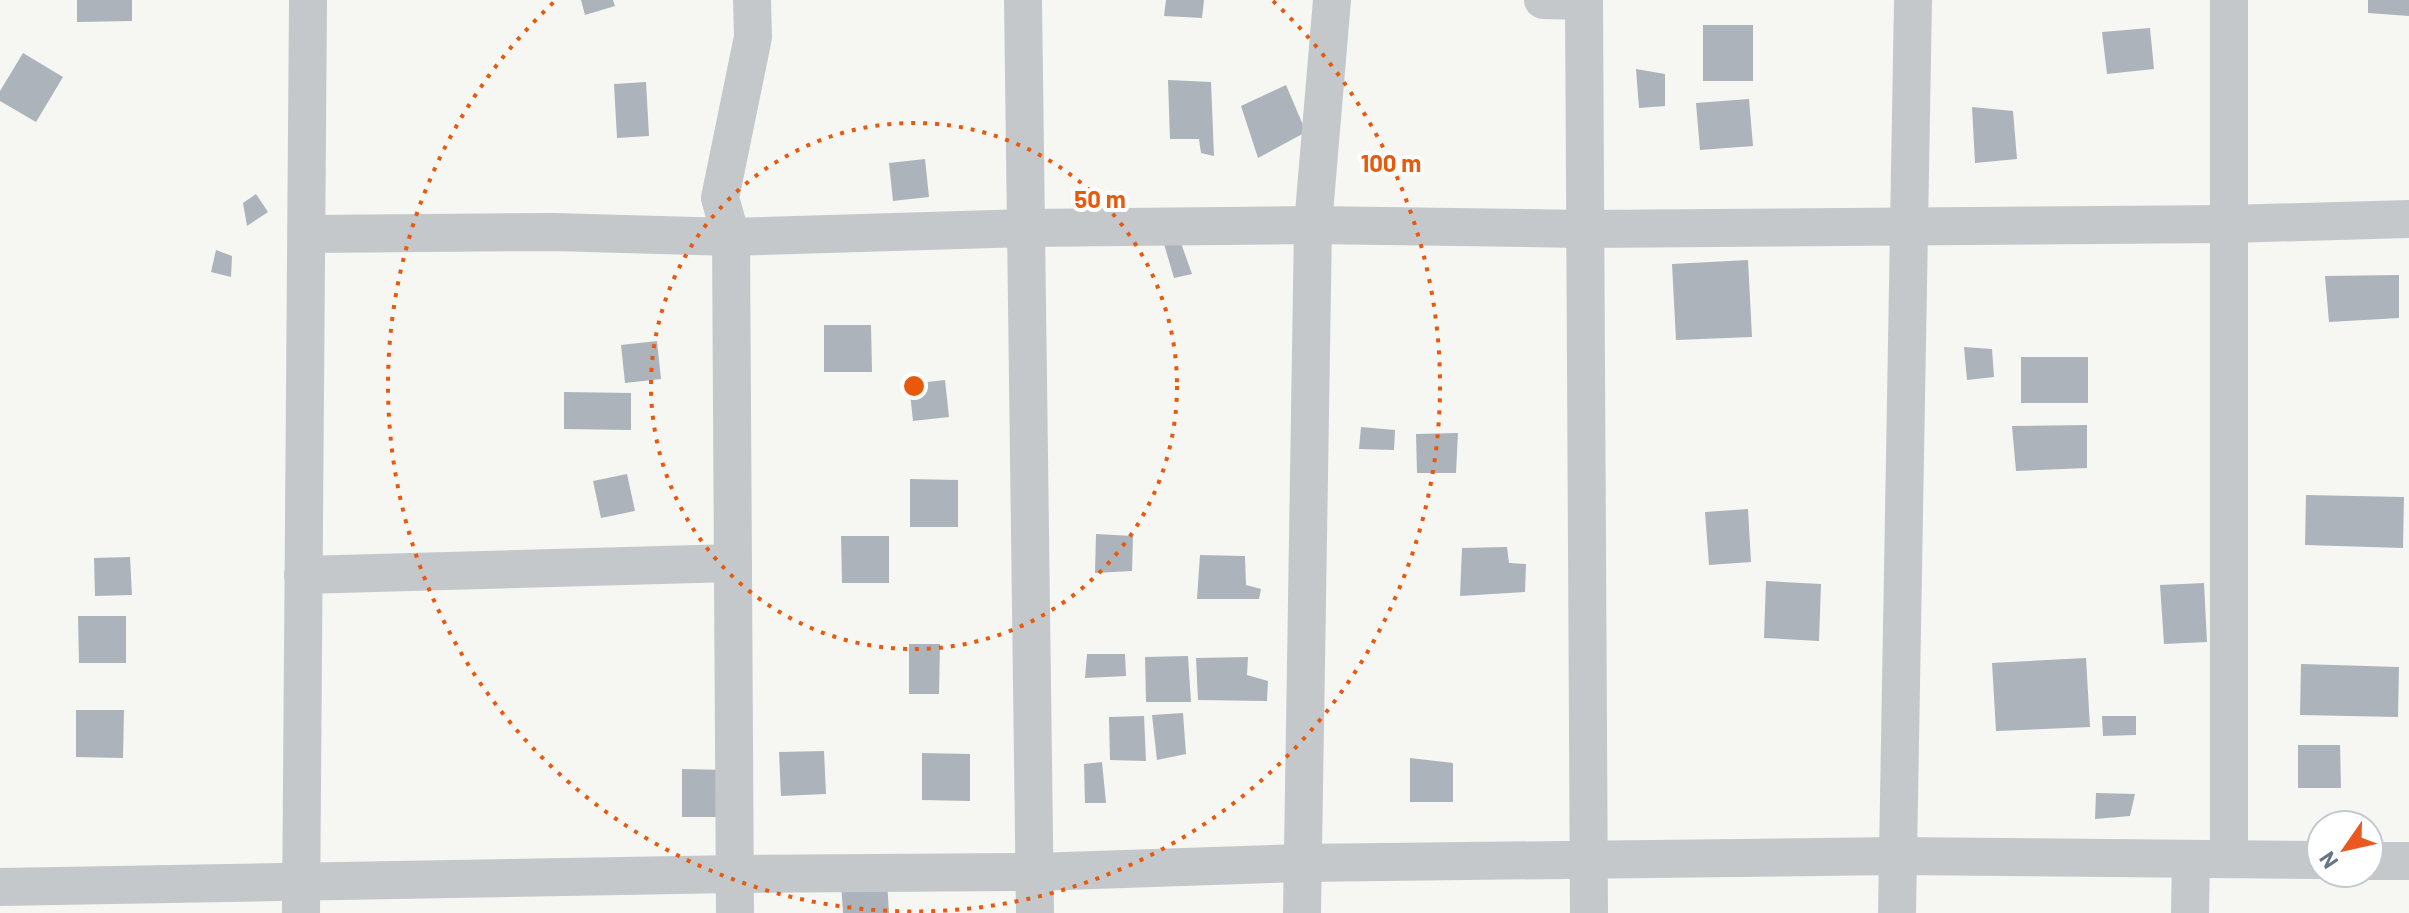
<svg xmlns="http://www.w3.org/2000/svg" width="2409" height="913" viewBox="0 0 2409 913" font-family="Barlow,sans-serif">
<rect width="100%" height="100%" fill="#f6f7f3"/>
<g fill="#acb3ba">
<path d="M77 0H132V21L77 22Z"/>
<path d="M581 0H613L615 6 585 15Z"/>
<path d="M1166 0H1204L1202 18 1164 16Z"/>
<path d="M2368 0H2409V16L2368 13Z"/>
<rect x="1703" y="25" width="50" height="56"/>
<path d="M2150 28 2154 69 2107 74 2102 32Z"/>
<path d="M23 53 63 77 36 122 0 101V91Z"/>
<path d="M1636 69 1665 74V106L1639 108Z"/>
<path d="M1168 80 1211 82 1214 156 1201 153 1199 139H1170Z"/>
<path d="M646 82 649 136 617 138 614 84Z"/>
<path d="M1286 85 1306 132 1258 158 1241 106Z"/>
<path d="M1749 99 1753 146 1700 150 1696 103Z"/>
<path d="M1972 107 2013 111 2017 159 1975 163Z"/>
<path d="M925 159 929 197 893 201 889 163Z"/>
<path d="M256 194 268 212 247 226 243 203Z"/>
<path d="M1177 232 1192 274 1174 278 1162 237Z"/>
<path d="M216 250 232 256 231 277 211 272Z"/>
<path d="M1748 260 1752 337 1676 340 1672 264Z"/>
<path d="M2399 275V318L2329 322 2325 276Z"/>
<path d="M824 325H871L872 372H824Z"/>
<path d="M657 341 661 379 625 383 621 345Z"/>
<path d="M1964 347 1992 349 1994 377 1967 380Z"/>
<rect x="2021" y="357" width="67" height="46"/>
<path d="M945 380 949 417 913 421 909 384Z"/>
<path d="M564 392 631 393V430L564 429Z"/>
<path d="M2087 425V468L2016 471 2012 426Z"/>
<path d="M1361 427 1395 430 1394 450 1359 449Z"/>
<path d="M1458 433 1456 473H1417L1416 434Z"/>
<path d="M627 474 635 511 601 518 593 481Z"/>
<path d="M910 479 958 480V527H910Z"/>
<path d="M2306 495 2404 497 2403 548 2305 545Z"/>
<path d="M1748 509 1751 562 1709 565 1705 512Z"/>
<path d="M1096 534 1133 536 1132 571 1095 573Z"/>
<path d="M841 536H889V583H842Z"/>
<path d="M1507 547 1509 563 1526 564 1525 592 1460 596 1462 548Z"/>
<path d="M1200 555 1245 556 1246 585 1261 589 1259 599H1197Z"/>
<path d="M130 557 132 595 95 596 94 558Z"/>
<path d="M1766 581 1821 584 1819 641 1764 638Z"/>
<path d="M2204 583 2207 642 2164 644 2160 585Z"/>
<path d="M78 616H126V663H79Z"/>
<path d="M909 644H940L939 694H909Z"/>
<path d="M1087 654H1125L1126 676 1085 678Z"/>
<path d="M1188 656 1191 702H1146L1145 657Z"/>
<path d="M1248 657 1247 675 1268 681 1267 701 1198 700 1196 658Z"/>
<path d="M2086 658 2090 727 1996 731 1992 663Z"/>
<path d="M2301 664 2399 667 2398 717 2300 715Z"/>
<path d="M76 710H124L123 758 76 757Z"/>
<path d="M1183 713 1186 754 1157 760 1152 715Z"/>
<path d="M1144 716 1146 761 1110 760 1109 717Z"/>
<path d="M2102 716H2136V735L2103 736Z"/>
<path d="M2298 745H2340L2341 788H2298Z"/>
<path d="M824 751 826 794 781 796 779 752Z"/>
<path d="M922 753 970 754V801L922 800Z"/>
<path d="M1410 758 1453 763V802H1410Z"/>
<path d="M1102 762 1106 803H1085L1084 764Z"/>
<path d="M682 769 729 770 730 817H682Z"/>
<path d="M2096 793 2135 794 2130 816 2095 819Z"/>
<path d="M887 880 889 913H843L841 882Z"/>
</g>
<g fill="none" stroke-linecap="round" stroke-linejoin="round">
<g stroke="#c4c8cb" stroke-width="38">
<path d="M1023 0 1035 913"/>
<path d="M1543 0 1584 1"/>
<path d="M1584 0 1589 913"/>
<path d="M308 234 553 232 731 237 1026 228 1313 225 1586 229 2229 224 2409 219"/>
<path d="M303 575 733 563"/>
<path d="M2229 859V0"/>
<path d="M2369 861H2409"/>
<path d="M0 887 735 874 1035 872 1302 863 1897 856 2321 860"/>
<path d="M301 913 308 0"/>
<path d="M735 913 731 237 720 198 753 37 752 0"/>
<path d="M1302 913 1313 225 1332 0"/>
<path d="M1897 913 1913 0"/>
<path d="M2190 913 2191 859"/>
</g>
</g>
<g fill="none" stroke="#e8590c" stroke-width="4" stroke-dasharray="4 8">
<circle cx="914" cy="386" r="263"/>
<path d="M1273 1A526 526 0 1 1 555 1"/>
</g>
<circle cx="914" cy="386" r="12" fill="#e8590c" stroke="#fff" stroke-width="4"/>
<g font-size="24" text-anchor="middle" font-weight="bold" fill="#e8590c" stroke="#fff" stroke-width="8" stroke-linejoin="round" paint-order="stroke">
<text x="1391" y="172">100 m</text>
<text x="1100" y="208">50 m</text>
</g>
<g transform="translate(2345 849) rotate(236)"><circle r="38" fill="#ffffff" stroke="#c1c8cf" stroke-width="2"/>
<path d="M0-6L14 30L0 20L-14 30Z" fill="#eb581f"/>
<text y="-12" font-size="22" font-weight="bold" text-anchor="middle" fill="#647586">N</text>
</g>
</svg>
